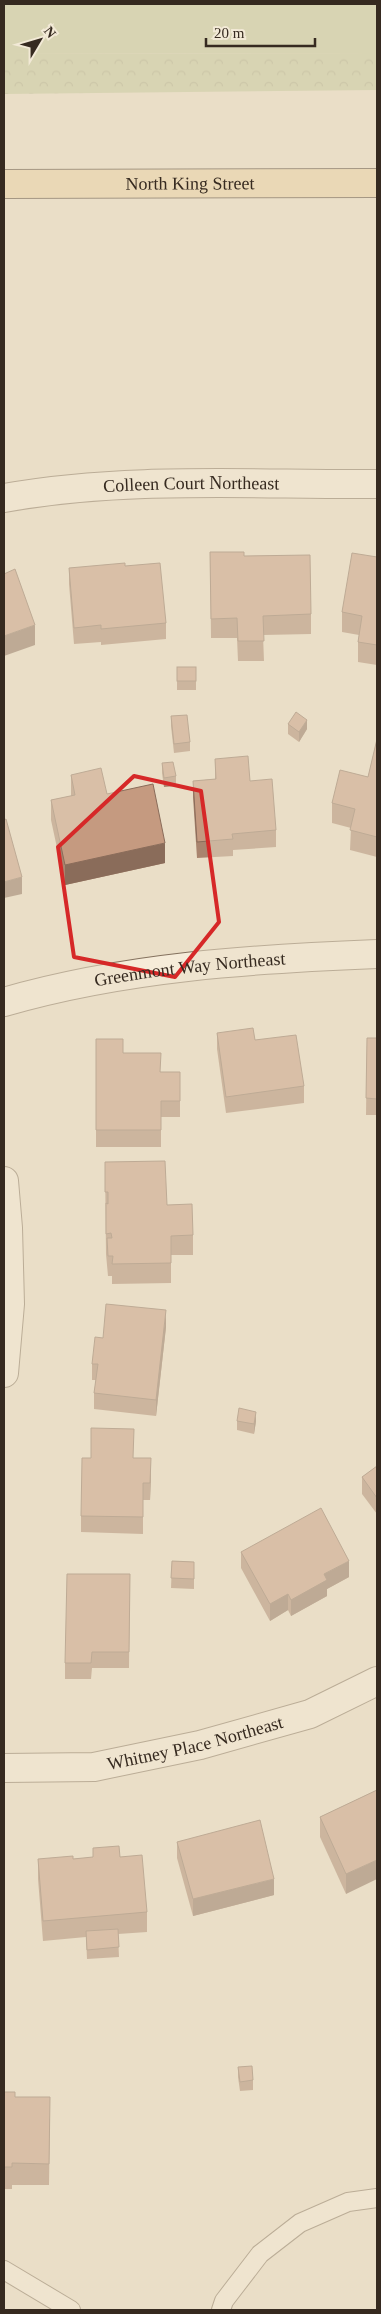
<svg xmlns="http://www.w3.org/2000/svg" width="381" height="2314" viewBox="0 0 381 2314" font-family="'Times New Roman',serif">
<defs>
<pattern id="forest-crowns" width="20" height="18" patternUnits="userSpaceOnUse" patternTransform="scale(1.25)"><rect width="20" height="18" fill="#c4c79b"/><path d="M2 6a3 3 0 1 1 6 0M12 15a3 3 0 1 1 6 0" fill="none" stroke="#a9ab85"/></pattern>
</defs>
<rect width="100%" height="100%" fill="#eadec7"/>
<path fill="#c4c79b" d="M4 4H377V53L4 54Z"/>
<path fill="url(#forest-crowns)" d="M377 53V90L4 94V54Z"/>
<g fill="none" stroke-linecap="round" stroke-linejoin="round">
<g stroke="#84715e" stroke-width="20">
<g id="service">
<path d="M4 2270 71 2310"/>
<path d="M221 2310 224 2301 260 2254 300 2223 348 2202 377 2198"/>
</g>
</g>
<g stroke="#84715e" stroke-width="30">
<g id="minor">
<path id="s1" d="M4 498C127 476 253 485 377 484"/>
<path id="s2" d="M4 1002C125 967 252 959 377 954"/>
<path d="M4 1181 8 1228 10 1304 4 1373"/>
<path id="s3" d="M4 1768 94 1767 200 1745 310 1714 377 1681"/>
</g>
</g>
<g stroke="#524032" stroke-width="30">
<g id="primary">
<path id="s4" d="M4 184 377 183"/>
</g>
</g>
<use href="#service" stroke="#f6ecd9" stroke-width="18"/>
<use href="#minor" stroke="#f6ecd9" stroke-width="28"/>
<use href="#primary" stroke="#ead1a2" stroke-width="28"/>
</g>
<g fill="#a9846e">
<path d="M210 552 244 556 311 614V634L263 635 264 661H238L237 638H211Z"/>
<path d="M377 557V665L358 662V642L359 635 342 632V612Z"/>
<path d="M125 566 166 623V639L101 645V642L74 644 69 584V568Z"/>
<rect x="177" y="667" width="19" height="23"/>
<path d="M171 716 190 742V751L174 753 171 726Z"/>
<path d="M288 724 307 729 299 742 288 734Z"/>
<path d="M377 739V857L350 850 351 828 332 823V803L368 777Z"/>
<path d="M215 759 250 781 276 830V847L233 850V856L197 858 193 797V781L215 779Z"/>
<path d="M162 763 176 776V786L164 787 162 773Z"/>
<path d="M71 775 107 794 165 863 65 885 51 820V800L71 796Z"/>
<path d="M217 1033 255 1040 304 1086V1103L226 1113 217 1049Z"/>
<path d="M367 1038H377V1115H366Z"/>
<path d="M96 1039 161 1072H180V1117H161V1147H96Z"/>
<path d="M105 1162 167 1205 193 1235V1255H171V1283L112 1284V1276H108L106 1254Z"/>
<path d="M166 1327 156 1416 94 1409V1393L96 1380H92V1364Z"/>
<path d="M237 1421H256L254 1434 237 1430Z"/>
<path d="M134 1458 151 1474 150 1500H143V1534L81 1532V1516Z"/>
<path d="M377 1466V1514L362 1494V1477Z"/>
<path d="M241 1552 349 1577 327 1589V1596L291 1616 288 1610 270 1621 241 1568Z"/>
<path d="M172 1561 194 1562V1589L171 1588Z"/>
<path d="M130 1574 129 1668H92L91 1679H65V1663Z"/>
<path d="M377 1790 346 1894 320 1837V1817Z"/>
<path d="M177 1842 274 1895 193 1916 177 1858Z"/>
<path d="M93 1848 120 1857 147 1912V1932L118 1934 119 1957 87 1959 86 1937 43 1941 38 1879V1859H73L93 1858Z"/>
<path d="M238 2067 253 2080V2090L240 2091 238 2077Z"/>
<path d="M4 2092 15 2097 50 2119 49 2185H12V2189H4Z"/>
</g>
<g fill="#8a6c5a">
<path d="M35 625V645L4 656V636Z"/>
<path d="M307 720V729L299 742V732Z"/>
<path d="M165 843V863L65 885V865Z"/>
<path d="M22 877V894L4 898V882Z"/>
<path d="M166 1310V1327L156 1416V1400Z"/>
<path d="M256 1412V1421L254 1434V1424Z"/>
<path d="M151 1458V1474L150 1500V1483Z"/>
<path d="M349 1561V1577L327 1589V1596L291 1616V1600L324 1574Z"/>
<path d="M288 1594V1610L270 1621V1604Z"/>
<path d="M377 1860V1879L346 1894V1874Z"/>
<path d="M274 1879V1895L193 1916V1899Z"/>
</g>
<g fill="#c59a80" stroke="#8a6c5a">
<path d="M210 552H244V556L310 555 311 614 263 616 264 641H238L237 618 211 619Z"/>
<path d="M352 553 377 557V645L358 642 362 616 342 612Z"/>
<path d="M125 563V566L160 563 166 623 101 629V625L74 628 69 568Z"/>
<path d="M15 569 35 625 4 636V574Z"/>
<rect x="177" y="667" width="19" height="14"/>
<path d="M296 712 307 720 299 732 288 724Z"/>
<path d="M187 715 190 742 174 744 171 716Z"/>
<path d="M377 739V837L350 830 355 809 332 803 340 770 368 777Z"/>
<path d="M248 756 250 781 272 779 276 830 232 834 233 839 197 842 193 781 216 779 215 759Z"/>
<path d="M173 762 176 776 164 778 162 763Z"/>
<path d="M101 768 107 794 153 784 165 843 65 865 51 800 75 795 71 775Z"/>
<path d="M6 819 22 877 4 882V820Z"/>
<path d="M253 1028 255 1040 296 1035 304 1086 226 1097 217 1033Z"/>
<path d="M367 1038H377V1099L366 1098Z"/>
<path d="M96 1039H123V1053H161L160 1072H180V1101H161V1130H96Z"/>
<path d="M165 1161 167 1205 192 1204 193 1235 171 1236V1263L112 1264 113 1256H108L107 1238H112L111 1233 106 1234V1203L108 1204V1192H105V1162Z"/>
<path d="M106 1304 166 1310 156 1400 94 1393 98 1364H92L95 1337 103 1338Z"/>
<path d="M239 1408 256 1412 254 1424 237 1421Z"/>
<path d="M91 1428 134 1429 133 1458H151L150 1483H143V1517L81 1516 82 1458H91Z"/>
<path d="M377 1466V1498L362 1477Z"/>
<path d="M321 1508 349 1561 324 1574 327 1580 291 1600 288 1594 270 1604 241 1552Z"/>
<path d="M172 1561 194 1562V1579L171 1578Z"/>
<path d="M67 1574H130L129 1652H92L91 1663H65Z"/>
<path d="M377 1790V1860L346 1874 320 1817Z"/>
<path d="M260 1820 274 1879 193 1899 177 1842Z"/>
<path d="M119 1846 120 1857 142 1855 147 1912 43 1921 38 1859 73 1856V1859L93 1857V1848Z"/>
<path d="M118 1929 119 1947 87 1950 86 1931Z"/>
<path d="M252 2066 253 2080 240 2082 238 2067Z"/>
<path d="M4 2092H15V2097H50L49 2164 12 2163V2167H4Z"/>
</g>
<path d="M0 0H381V2314H0ZM134 776 201 791 219 922 175 977 74 957 58 847Z" fill="#eadec7" fill-opacity=".55" fill-rule="evenodd"/>
<path fill="none" stroke="#d62828" stroke-width="4" stroke-linejoin="round" d="M134 776 201 791 219 922 175 977 74 957 58 847Z"/>
<g text-anchor="middle" stroke-width="5" stroke-linejoin="round" paint-order="stroke">
<g font-size="18" fill="#362a20" stroke="#f2e9d6">
<text dy="6" stroke="none"><textPath href="#s4" startOffset="186">North King Street</textPath></text>
<text dy="6" stroke="none"><textPath href="#s1" startOffset="188">Colleen Court Northeast</textPath></text>
<text dy="6" stroke="none"><textPath href="#s2" startOffset="189">Greenmont Way Northeast</textPath></text>
<text dy="6" stroke="none"><textPath href="#s3" startOffset="194">Whitney Place Northeast</textPath></text>
</g>
</g>
<rect width="381" height="2314" fill="none" stroke="#362a20" stroke-width="10"/>
<g transform="translate(40 40) rotate(52)" stroke="#f2e9d6" stroke-width="4" paint-order="stroke">
<path d="M0-4L9 19L0 12L-9 19Z" fill="#362a20"/>
<text y="-8" font-size="14" font-weight="bold" text-anchor="middle" fill="#362a20">N</text>
</g>
<path d="M206 38v8h109v-8" fill="none" stroke="#362a20" stroke-width="2.5"/>
<text x="214" y="38" font-size="15" fill="#362a20" stroke="#f2e9d6" stroke-width="4" paint-order="stroke">20 m</text>
</svg>
